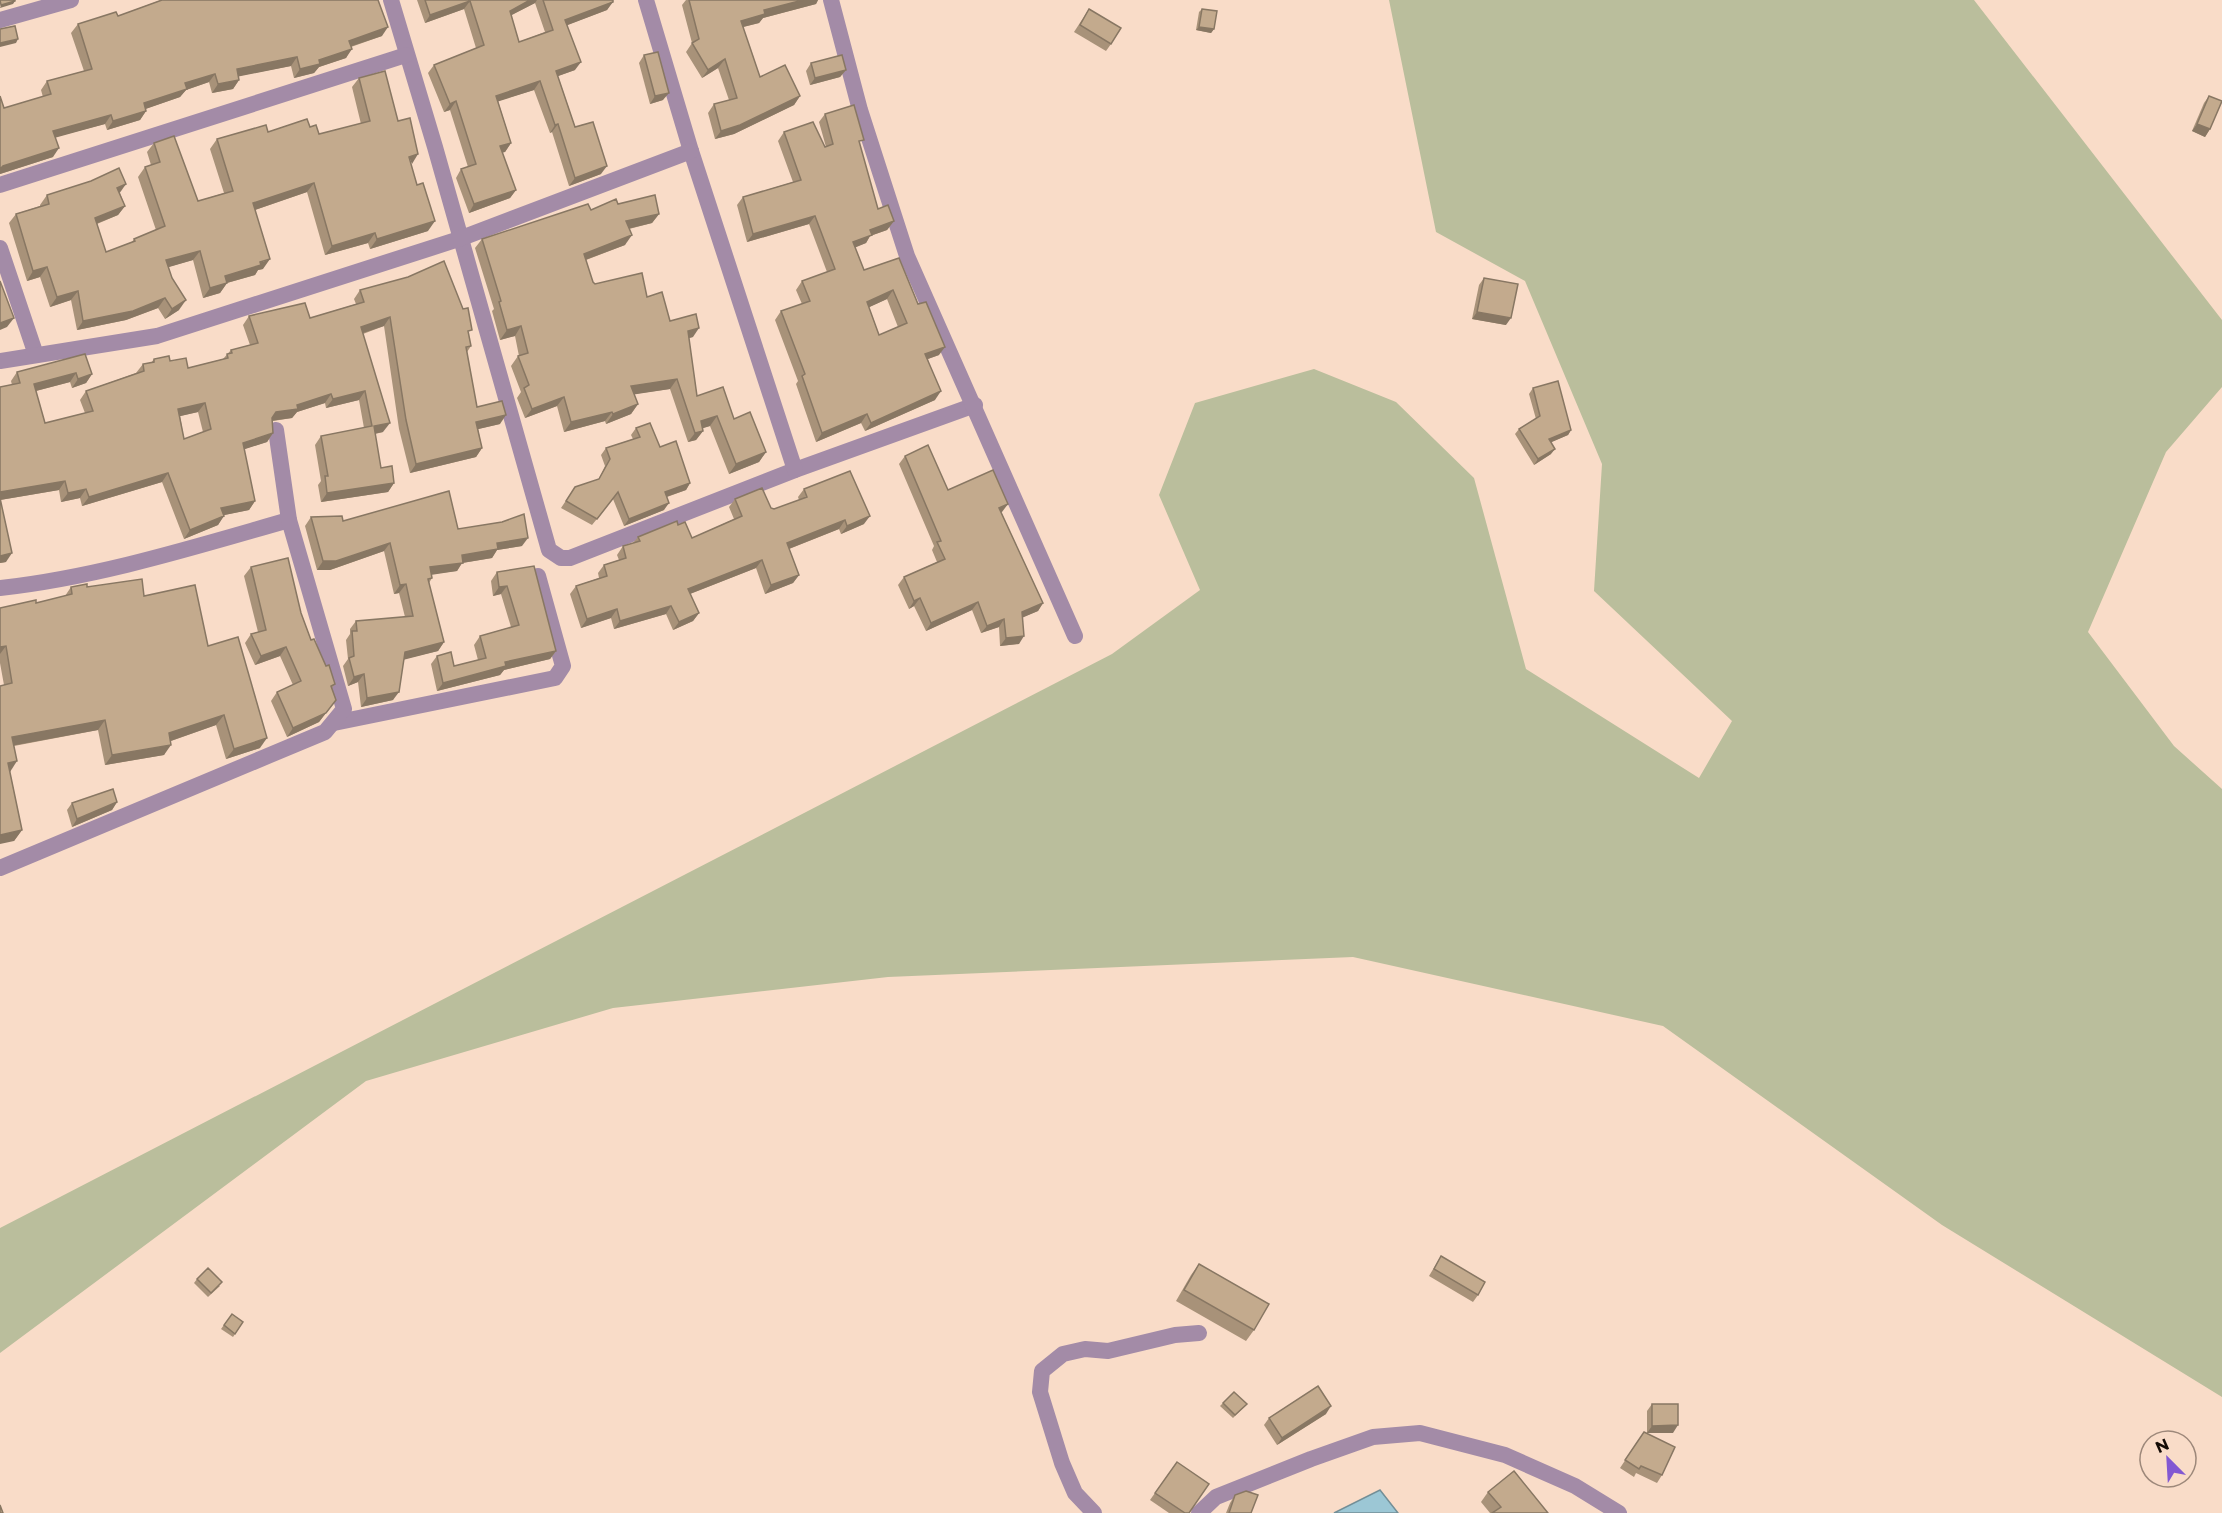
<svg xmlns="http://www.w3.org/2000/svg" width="2222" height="1513" viewBox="0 0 2222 1513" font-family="Montserrat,sans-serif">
<rect width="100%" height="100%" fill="#f9dcc8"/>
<path fill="#babe9c" d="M1389 0H1974L2222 320V387L2166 452 2088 632 2174 746 2222 789V1397L1942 1225 1663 1026 1353 957 888 977 613 1008 366 1081 0 1353V1228L1112 654 1200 590 1159 495 1195 403 1314 369 1396 402 1474 478 1526 669 1699 778 1732 721 1594 591 1602 464 1525 281 1436 232Z"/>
<path fill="#9cc7d5" stroke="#738f97" stroke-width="1.5" d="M1380 1490 1398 1513H1334Z"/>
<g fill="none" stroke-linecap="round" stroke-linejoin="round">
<g stroke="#a38ba7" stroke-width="16">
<path d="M391 0 435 147 549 550 561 558H570L795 470 975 405"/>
<path d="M646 0 691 151 795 470"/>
<path d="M831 0 860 110 907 256 1075 636"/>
<path d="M0 20 71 0"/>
<path d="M0 185 406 55"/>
<path d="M0 248 36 355"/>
<path d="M0 361 157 336 459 239 691 151"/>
<path d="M0 588C99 577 194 547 289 520"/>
<path d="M334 723 555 678 563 666 538 576"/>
<path d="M0 868 325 732 344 709 289 520 276 430"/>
<path d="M1094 1513 1075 1493 1062 1463 1040 1392 1042 1371 1063 1354 1085 1349 1108 1351 1175 1335 1199 1333"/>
<path d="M1199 1513 1216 1497 1311 1459 1373 1437 1420 1433 1505 1455 1575 1486 1619 1513"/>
</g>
</g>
<g fill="#a89279" fill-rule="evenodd">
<path d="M161 0H378L382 36 351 47 346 58 319 67 314 73 294 78 291 66 238 76 239 80 233 89 212 93 209 82 186 90 180 97 145 109 146 111 140 120 107 130 105 124 55 137 53 157 0 174V96L4 108 43 97 41 90 47 81 84 71 71 33 78 24 118 16Z"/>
<path d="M417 0H613L607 10 567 25 575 70 558 76 575 127 601 174 569 186 552 132 550 133 534 90 498 101 511 143 505 152H502L516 190 510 198 469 213 456 178 461 169 468 167 450 110 444 112 428 73 434 65 476 48 464 9 425 23ZM535 3 545 32 519 42 511 15Z"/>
<path d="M686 0H818L816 4 763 18 759 23 743 27 760 77 800 96 794 105 734 134 715 139 708 113 714 104 729 100 718 68 702 78 686 52 692 43 682 5Z"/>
<path d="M1089 9 1111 44 1106 51 1074 32Z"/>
<path d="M1202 9 1214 29 1211 33 1196 30 1199 12Z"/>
<path d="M644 55 663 100 650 104 639 63Z"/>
<path d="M811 63 846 70 840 77 810 85 806 71Z"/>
<path d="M359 78 398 121 411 164 428 231 370 249 368 243 325 255 307 192 255 210 263 269 258 270 255 275 227 283 220 293 203 298 193 260 168 267 179 310 165 319 158 308 126 320 77 330 71 300 50 307 40 277 27 281 9 223 16 214 40 206V205L47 195 120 193 125 206 118 215 97 224 106 252 132 242 134 239 156 230 138 177 145 167 151 165 147 152 154 143 198 201 224 193 210 149 217 139 268 132 310 127 319 134 361 124 352 87Z"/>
<path d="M2209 96 2210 129 2205 137 2192 131 2204 103Z"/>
<path d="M825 114 860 145 878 209 894 221 887 230 870 236 866 243 855 247 864 270 899 258 939 355 928 359 935 400 865 431 861 423 816 442 796 384 798 381 775 320 781 311 802 304 796 290 802 281 827 272 809 224 747 242 737 205 743 197 793 182 778 141 784 132 826 147 819 122ZM887 299 898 327 879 335 869 307Z"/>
<path d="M618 204 659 214 652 223 629 229 625 245 586 260 593 282 595 284 647 297 670 321 693 337 689 338 697 396 734 419 766 452 759 462 729 474 710 426 702 428 703 431 696 440 688 442 670 389 634 394 638 404 631 414 606 424 605 421 564 432 557 406 525 418 517 398 521 392 511 366 518 356H519L515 336 500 340 492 311 494 309 475 248 482 239Z"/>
<path d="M1484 278 1506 325 1472 319 1479 285Z"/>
<path d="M360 290 468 335 471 346 467 352 477 407 500 424 478 429 482 448 476 457 410 473 399 429 384 326 363 334 383 432 375 434 381 468 394 483 388 492 321 502 318 485 321 481 315 445 321 436 364 428 359 400 326 408 325 403 297 412 292 418 273 421V433L267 442 244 449 255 501 249 510 224 515 218 525 184 539 162 482 82 506 80 498 61 502 59 490 0 500 6 562 0 563V387L12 385 11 381 17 372 92 374 86 383 72 388 70 382 36 391 45 423 85 413 80 400 86 391 136 373 143 364 151 363 154 359 170 361 188 368 223 359 231 350 250 345 243 325 249 316 310 318 356 304 354 299ZM198 412 203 432 184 439 180 416Z"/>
<path d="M1533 388 1571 430 1568 435 1551 442V454L1534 465 1515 434 1519 429 1536 419 1529 394Z"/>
<path d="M636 428 660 447 690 483 686 490 667 497 664 510 624 526 613 499 592 525 561 508 575 487 598 480 605 466 601 455 606 448 633 439 631 435Z"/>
<path d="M905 456 948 490 1002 512H1001L1043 603 1038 611 1023 617 1019 644 1000 646 999 627 981 633 972 610 926 631 914 606 909 609 898 585 904 577 937 562 932 550 934 546 899 464Z"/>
<path d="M804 489 864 524 841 534 839 529 789 549 799 575 793 583 765 594 756 568 690 594 699 613 693 621 673 630 666 614 614 629 611 618 581 628 570 594 576 586 599 578 598 573 604 565 619 560 617 555 623 546 633 543 638 537 678 525 692 538 734 519 729 507 735 499 774 509 799 500 798 497Z"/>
<path d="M311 517 343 521 458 529 522 546 497 550 492 558 462 563 457 571 432 574V578L429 583 444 642 438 651 404 659 393 700 361 707 358 682 348 686 343 666 348 659 346 640 350 634V629L356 621 405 617 399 593 394 594 384 551 330 570H317L305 526Z"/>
<path d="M251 567 301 613 311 640 335 684 332 688 336 700 319 722 287 737 271 701 277 692 293 685 280 656 255 665 245 643 251 634 258 632 244 576Z"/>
<path d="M497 572 556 651 550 659 504 670 500 675 437 691 431 664 437 656 454 666 478 660 474 645 480 636 511 627 501 594 493 596 491 581Z"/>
<path d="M71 587H87L144 596 208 646 260 748 226 759 216 725 171 741 164 755 105 765 98 730 14 746 10 772 22 830 14 841 4 685 0 663V608L36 603 65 596Z"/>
<path d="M117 802 112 810 72 827 67 810 72 803Z"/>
<path d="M1441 1256 1478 1295 1473 1302 1429 1276Z"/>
<path d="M1199 1264 1254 1330 1246 1341 1176 1301 1191 1275Z"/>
<path d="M197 1279 220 1286 208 1297 194 1283Z"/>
<path d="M232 1314 243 1322 233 1337 221 1329Z"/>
<path d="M1223 1403 1244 1407 1233 1418 1220 1406Z"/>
<path d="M1652 1404 1673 1433H1647V1411Z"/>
<path d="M1326 1414 1277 1445 1264 1425 1269 1418Z"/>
<path d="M1644 1432 1662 1475 1657 1483 1636 1473 1634 1477 1620 1468Z"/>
<path d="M1177 1462 1189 1513H1169L1150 1500Z"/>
<path d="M1488 1492 1548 1513H1490L1481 1502Z"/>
<path d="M1235 1495 1251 1513H1226L1230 1503Z"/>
</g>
<g fill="#887763">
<path d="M530 0H537L535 3 504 19 510 11Z"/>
<path d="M803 0H818L816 4 763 18 759 23 735 29 741 21 764 10Z"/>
<path d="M15 1 13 4 0 8 1 5Z"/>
<path d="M470 1 464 9 425 23 430 15Z"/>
<path d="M613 2 607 10 560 28 565 20Z"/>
<path d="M388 27 382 36 343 49 349 41Z"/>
<path d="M1199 27 1214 29 1211 33 1196 30Z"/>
<path d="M18 39 16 43 0 47V43Z"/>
<path d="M352 49 346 58 319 67 314 73 294 78 300 69 319 60Z"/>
<path d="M297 57 291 66 231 78 237 69Z"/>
<path d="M725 59 718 68 702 78 708 70Z"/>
<path d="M581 62 575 70 550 79 556 71Z"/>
<path d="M846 70 840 77 810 85 815 78Z"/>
<path d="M215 74 209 82 186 90 180 97 137 112 144 103 185 83Z"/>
<path d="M239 80 233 89 212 93 218 84Z"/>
<path d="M540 81 534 90 490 104 496 96Z"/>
<path d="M669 93 663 100 650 104 655 96Z"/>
<path d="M800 96 794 105 734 134 715 139 721 131Z"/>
<path d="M456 101 450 110 444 112 450 104Z"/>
<path d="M146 111 140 120 107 130 113 121Z"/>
<path d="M111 115 105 124 47 140 53 131Z"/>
<path d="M558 124 552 132 550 133 555 125Z"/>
<path d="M2197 124 2210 129 2205 137 2192 131Z"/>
<path d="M511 143 505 152 495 155 500 146Z"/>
<path d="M59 148 53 157 0 174V169L3 166Z"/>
<path d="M418 154 412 164 409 157Z"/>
<path d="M607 166 601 174 569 186 575 178Z"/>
<path d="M314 183 307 192 246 213 253 203Z"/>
<path d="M126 184 119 194 117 188Z"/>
<path d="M516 190 510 198 469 213 474 204Z"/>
<path d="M125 206 118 215 88 227 95 218Z"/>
<path d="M659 214 652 223 619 231 626 221Z"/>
<path d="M815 216 809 224 747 242 753 234Z"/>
<path d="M435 221 428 231 370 249 377 239Z"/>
<path d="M894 221 887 230 870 236 866 243 847 251 853 242 870 230Z"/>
<path d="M375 233 368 243 325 255 332 246Z"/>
<path d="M632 235 625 245 577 263 584 254Z"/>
<path d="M200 251 193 260 159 270 166 260Z"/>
<path d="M270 259 263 269 258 270 255 275 223 284 227 283 220 293 203 298 210 288 225 276Z"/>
<path d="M47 267 40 277 27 281 33 271Z"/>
<path d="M893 290 887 299 861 311 867 302Z"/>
<path d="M78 291 71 300 50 307 57 297Z"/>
<path d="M165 298 158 308 126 320 77 330 83 321Z"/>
<path d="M186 300 179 310 165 319 172 309Z"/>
<path d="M1477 312 1511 318 1506 325 1472 319Z"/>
<path d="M390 317 384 326 354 336 361 327Z"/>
<path d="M14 318 7 327 0 330V323Z"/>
<path d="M521 326 515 336 500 340 507 330Z"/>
<path d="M699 328 693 337 681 340 688 331Z"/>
<path d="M945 347 939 355 919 362 925 354Z"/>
<path d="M76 373 70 382 28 393 34 384Z"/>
<path d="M92 374 86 383 72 388 78 379Z"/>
<path d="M677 379 670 389 624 396 631 386Z"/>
<path d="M365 391 359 400 326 408 333 399Z"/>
<path d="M941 391 935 400 865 431 871 423Z"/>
<path d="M331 394 325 403 297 412 292 418 270 421 276 412Z"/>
<path d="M564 397 557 406 525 418 532 409Z"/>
<path d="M205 403 198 412 172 418 178 409Z"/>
<path d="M638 404 631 414 606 424 613 414Z"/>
<path d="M612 412 605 421 564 432 571 422Z"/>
<path d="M867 414 861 423 816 442 822 433Z"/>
<path d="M506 415 500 424 470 431 476 422Z"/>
<path d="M717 416 710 426 694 431 701 421Z"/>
<path d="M390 423 383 432 368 435 374 426Z"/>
<path d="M1571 430 1568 435 1545 445 1549 439Z"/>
<path d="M703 431 696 440 688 442 695 433Z"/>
<path d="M273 433 267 442 236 452 243 443Z"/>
<path d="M482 448 476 457 410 473 416 464Z"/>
<path d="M1555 449 1551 454 1534 465 1538 459Z"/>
<path d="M766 452 759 462 729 474 736 464Z"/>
<path d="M168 473 162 482 82 506 89 497Z"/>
<path d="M65 481 59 490 0 500V492Z"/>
<path d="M394 483 388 492 321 502 327 493Z"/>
<path d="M690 483 686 490 660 499 665 492Z"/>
<path d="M86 489 80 498 61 502 68 493Z"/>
<path d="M255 501 249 510 215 517 221 508Z"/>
<path d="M669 503 664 510 624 526 629 519Z"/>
<path d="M1008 504 1002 512 993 515 999 508Z"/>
<path d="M224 516 218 525 184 539 190 530Z"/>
<path d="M870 516 864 524 841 534 847 526Z"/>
<path d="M845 520 839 529 781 552 787 543Z"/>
<path d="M528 538 522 546 497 550 492 558 462 563 457 571 424 576 430 567 497 543Z"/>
<path d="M390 543 384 551 330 570H317L323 561Z"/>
<path d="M12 553 6 562 0 563V556Z"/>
<path d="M762 560 756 568 682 597 688 589Z"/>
<path d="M799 575 793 583 765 594 771 585Z"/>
<path d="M406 584 399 593 394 594 400 585Z"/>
<path d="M507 586 501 594 493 596 499 587Z"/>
<path d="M920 598 914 606 909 609 914 601Z"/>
<path d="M978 602 972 610 926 631 931 623Z"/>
<path d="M1043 603 1038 611 1017 620 1022 612Z"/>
<path d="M671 606 666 614 614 629 620 621Z"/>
<path d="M617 609 611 618 581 628 587 619Z"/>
<path d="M699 613 693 621 673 630 679 622Z"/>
<path d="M1004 619 999 627 981 633 987 626Z"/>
<path d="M1024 636 1019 644 1000 646 1006 638Z"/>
<path d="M444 642 438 651 399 661 405 652Z"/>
<path d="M6 646 0 654V647Z"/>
<path d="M286 647 280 656 255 665 261 656Z"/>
<path d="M556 651 550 659 504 670 500 675 437 691 443 683 505 662Z"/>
<path d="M364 674 358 682 348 686 354 677Z"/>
<path d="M399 692 393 700 361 707 367 698Z"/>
<path d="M336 700 319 722 287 737 293 728Z"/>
<path d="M224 715 216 725 162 744 169 733Z"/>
<path d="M105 720 98 730 5 747 12 737Z"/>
<path d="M267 738 260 748 226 759 234 749Z"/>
<path d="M171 745 164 755 105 765 112 755Z"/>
<path d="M17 761 10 772 8 763Z"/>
<path d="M117 802 112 810 72 827 77 819Z"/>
<path d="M22 830 14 841 0 844V835Z"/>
<path d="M1331 1406 1326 1414 1277 1445 1282 1438Z"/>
<path d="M1678 1425 1673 1433H1647L1652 1426Z"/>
</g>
<g fill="#c3aa8d" stroke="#887763" stroke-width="1.5" fill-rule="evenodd">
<path d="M0 0H15V1L1 5Z"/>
<path d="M162 0H378L388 27 349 41 352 49 319 60 320 64 300 69 297 57 237 69 239 80 218 84 215 74 185 83 187 89 144 103 146 111 113 121 111 115 53 131 59 148 3 166 0 169V96L4 108 51 94 47 81 92 69 78 24 116 12 118 16Z"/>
<path d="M425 0H530L510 11 519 42 553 30 543 0H613V2L565 20 581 62 556 71 575 127 593 122 607 166 575 178 558 124 555 125 540 81 496 96 511 143 500 146 516 190 474 204 461 169 476 164 456 101 450 104 434 65 484 45 470 1 430 15Z"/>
<path d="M689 0H803L764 10 765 14 741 21 760 77 785 65 800 96 740 125 721 131 714 104 737 98 725 59 708 70 692 43 699 39Z"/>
<path d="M1089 9 1121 28 1111 44 1080 25Z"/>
<path d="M1202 9 1217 11 1214 29 1199 27Z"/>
<path d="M15 26 18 39 0 43V29Z"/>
<path d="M658 52 669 93 655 96 644 55Z"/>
<path d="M842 55 846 70 815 78 811 63Z"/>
<path d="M385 71 398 121 410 118 418 154 409 157 417 185 423 183 435 221 377 239 375 233 332 246 314 183 253 203 270 259 260 262 261 265 225 276 227 283 210 288 200 251 166 260 172 278 186 300 172 309 165 298 133 311 83 321 78 291 57 297 47 267 33 271 16 214 49 204 47 195 91 181 119 168 126 184 117 188 125 206 95 218 106 252 135 241 134 239 165 226 145 167 160 162 154 143 174 136 198 201 233 191 217 139 266 125 268 132 307 119 310 127 316 125 319 134 370 121 359 78Z"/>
<path d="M2209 96 2222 101 2210 129 2197 124Z"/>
<path d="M854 105 864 140 859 141 878 209 888 205 894 221 870 230 872 235 853 242 864 270 899 258 918 304 926 302 945 347 925 354 941 391 871 423 867 414 822 433 802 376 805 374 781 311 810 301 802 281 835 269 815 216 753 234 743 197 801 180 784 132 813 122 825 147 833 144 825 114ZM893 290 907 323 879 335 867 302Z"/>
<path d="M655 195 659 214 626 221 632 235 584 254 593 282 595 284 642 273 647 297 662 292 670 321 696 314 699 328 688 331 697 396 723 387 734 419 750 412 766 452 736 464 717 416 701 421 703 431 695 433 677 379 631 386 638 404 613 414 612 412 571 422 564 397 532 409 524 388 529 385 518 356 528 353 521 326 507 330 499 302 501 301 482 239 588 204 591 210 616 199 618 204Z"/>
<path d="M444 261 463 309 468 308 472 330 468 331 471 346 466 347 477 407 502 401 506 415 476 422 482 448 416 464 406 420 390 317 361 327 390 423 374 426 381 468 392 466 394 483 327 493 325 476H328L321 436 372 426 365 391 333 399 331 394 297 405 298 409 276 412 272 418 273 433 243 443 255 501 221 508 224 516 190 530 168 473 89 497 86 489 68 493 65 481 0 492V387L20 383 17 372 85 354 92 374 78 379 76 373 34 384 45 423 93 411 86 391 144 371 143 364 154 362V359L169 356 170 361 186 358 188 368 228 358 227 354 232 353 231 350 258 343 249 316 305 303 310 318 364 302 360 290 408 277ZM205 403 211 429 184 439 178 409Z"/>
<path d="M1484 278 1518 284 1511 318 1477 312Z"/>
<path d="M0 281 14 318 0 323Z"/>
<path d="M1558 381 1571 430 1549 439 1555 449 1538 459 1519 429 1540 416 1533 388Z"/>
<path d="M650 423 660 447 676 441 690 483 665 492 669 503 629 519 618 492 597 519 566 501 575 487 599 479 610 459 606 448 640 437 636 428Z"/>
<path d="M928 445 948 490 993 470 1008 504 999 508 1043 603 1022 612 1024 636 1006 638 1004 619 987 626 978 602 931 623 920 598 914 601 904 577 945 559 937 542 941 541 905 456Z"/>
<path d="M850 471 870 516 847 526 845 520 787 543 799 575 771 585 762 560 688 589 699 613 679 622 671 606 620 621 617 609 587 619 576 586 607 576 604 565 626 558 623 546 640 541 638 537 677 521 678 525 685 522 692 538 742 516 735 499 762 488 771 508 774 509 807 497 804 489Z"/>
<path d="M449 491 458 529 502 522 524 514 528 538 497 543 498 549 462 555 463 563 430 567 432 578 428 579 444 642 405 652 399 692 367 698 364 674 354 677 349 658 354 656 352 631H357L356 621 413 616 406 584 400 585 390 543 336 561H323L311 517 342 516 343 521Z"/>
<path d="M0 498 12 553 0 556Z"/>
<path d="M288 558 301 613 311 640 314 639 326 666 329 665 335 684 331 686 336 700 326 713 293 728 277 692 301 681 286 647 261 656 251 634 266 630 251 567Z"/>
<path d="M534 566 556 651 505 662 506 666 443 683 437 656 451 652 454 666 486 658 480 636 519 625 507 586 499 587 497 572Z"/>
<path d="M142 579 144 596 195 585 208 646 238 637 267 738 234 749 224 715 169 733 171 745 112 755 105 720 12 737 17 761 8 763 22 830 0 835V686L12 683 6 646 0 647V608L36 600V603L72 594 71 587 87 584V587Z"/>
<path d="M113 789 117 802 77 819 72 803Z"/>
<path d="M1441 1256 1485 1282 1478 1295 1434 1269Z"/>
<path d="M1199 1264 1269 1304 1254 1330 1184 1290Z"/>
<path d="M208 1268 222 1282 211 1293 197 1279Z"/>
<path d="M232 1314 243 1322 235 1334 224 1325Z"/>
<path d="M1318 1386 1331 1406 1282 1438 1269 1418Z"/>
<path d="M1234 1392 1247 1404 1235 1415 1223 1403Z"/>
<path d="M1652 1404H1678V1425L1652 1426Z"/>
<path d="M1644 1432 1675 1447 1662 1475 1641 1466 1639 1469 1625 1460Z"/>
<path d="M1177 1462 1209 1484 1189 1513H1185L1155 1493Z"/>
<path d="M1514 1471 1548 1513H1492L1501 1507 1488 1492Z"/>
<path d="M1246 1491 1258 1495 1251 1513H1229L1235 1495Z"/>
<path d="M0 1505 3 1513H0Z"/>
</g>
<g transform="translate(2168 1459) rotate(336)"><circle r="28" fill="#f9dcc8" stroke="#9d887a" stroke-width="1.5"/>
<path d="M0-4.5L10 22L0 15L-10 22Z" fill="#8258d2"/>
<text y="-9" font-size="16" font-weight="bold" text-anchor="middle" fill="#140b05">N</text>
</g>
</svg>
